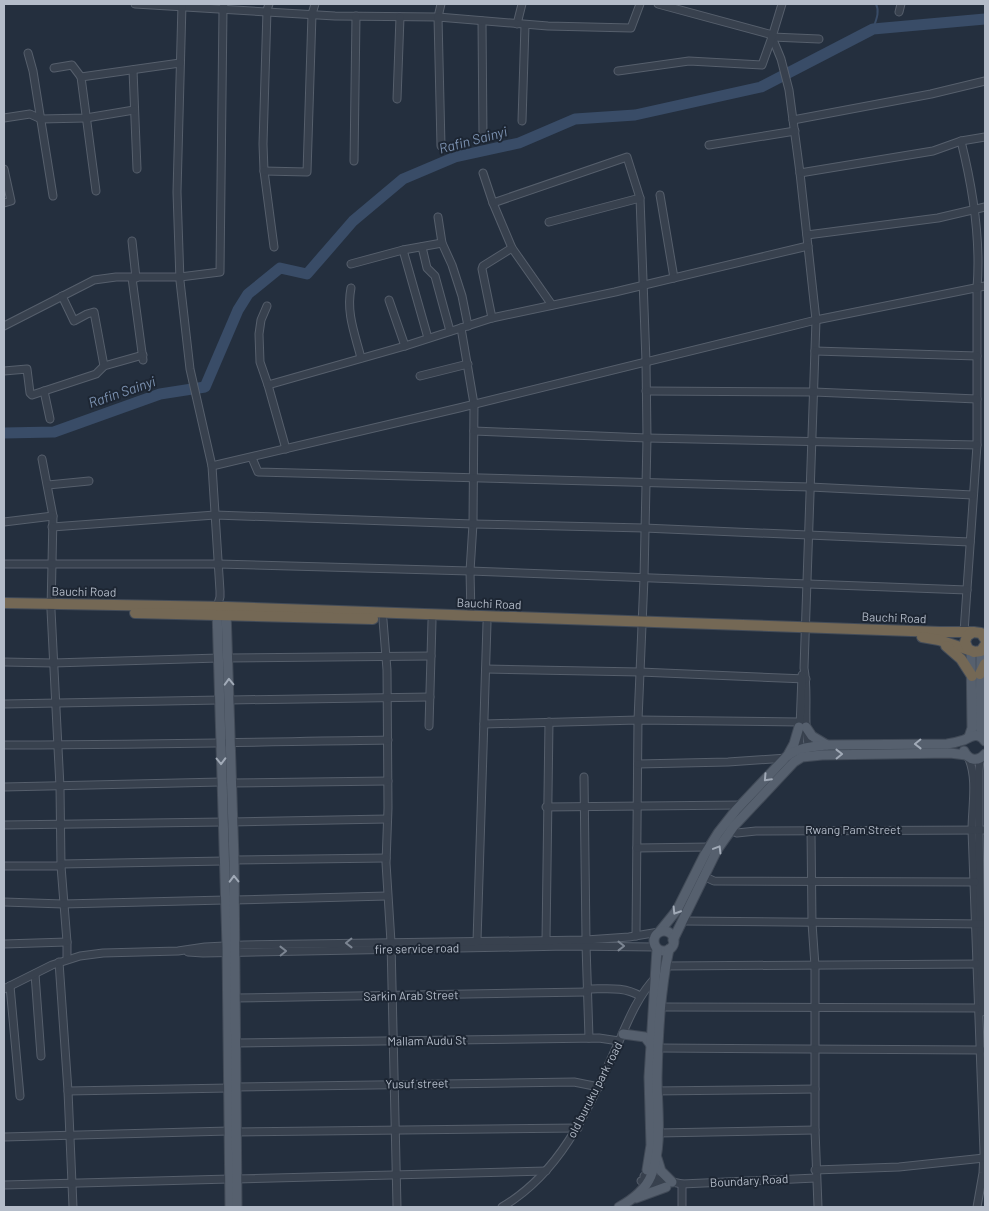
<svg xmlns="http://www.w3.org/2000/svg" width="989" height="1211" viewBox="0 0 989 1211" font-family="Barlow,sans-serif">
<rect width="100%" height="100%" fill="#242f3e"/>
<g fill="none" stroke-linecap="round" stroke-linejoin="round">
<path stroke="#394c67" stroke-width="2" d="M873 29C876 20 880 12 876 4"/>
<path stroke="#394c67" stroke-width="11" d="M4 433 54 432 160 394 205 387 238 310 248 294 280 268 307 274 353 221 403 179 455 157 519 143 575 119 635 115 761 87 873 29 985 19"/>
<g stroke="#565f6c" stroke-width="9">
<g id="minor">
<path d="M135 4 335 16 438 17 441 4"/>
<path d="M182 4 177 192 180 281 190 369 212 466 220 591V597L217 607"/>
<path d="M269 4 267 10 263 144 264 171 274 247"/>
<path d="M658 4 769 34 772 37 781 59 789 90 800 173 816 320 804 668C809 696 802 725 810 752"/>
<path d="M899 12 901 4"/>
<path d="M482 21 483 137"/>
<path d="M517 24 522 4"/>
<path d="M772 37 819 39"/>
<path d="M28 53 33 71 53 196"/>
<path d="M54 68 72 65 81 77"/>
<path d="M133 70 137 169"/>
<path d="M618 71 689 61 762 65 772 37 782 4"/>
<path d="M397 99 400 17"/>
<path d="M4 118 30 114 41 119 86 118 134 110"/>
<path d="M793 120 931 94 985 81"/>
<path d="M522 121 525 25"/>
<path d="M961 141C973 189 981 239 977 288V445L964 632"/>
<path d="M709 145 795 131"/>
<path d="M441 146 438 17 548 26 631 28 640 4"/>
<path d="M354 161 356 16"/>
<path d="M4 169 11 201 4 203"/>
<path d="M264 171 307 172 312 14 315 4"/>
<path d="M483 173 493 203 512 248 552 305"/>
<path d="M800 173 933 151 961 141 985 137"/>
<path d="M96 191 81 77 180 63"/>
<path d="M660 195 674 278"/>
<path d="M493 203 627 157 640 198 646 362 647 438 644 578 638 720 636 936"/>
<path d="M438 217 442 243 452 265 462 296 468 326"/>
<path d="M549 222 640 198"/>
<path d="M807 235 938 218 985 207"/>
<path d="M132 241 136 278"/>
<path d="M422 247 427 268 435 276 450 331"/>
<path d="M403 250 428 338"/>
<path d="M351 264 403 250 442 243"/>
<path d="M132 278 143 360"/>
<path d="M351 288C346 313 355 334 361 358"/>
<path d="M62 296 74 321 87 314 94 312 104 366"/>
<path d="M389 300 405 346"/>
<path d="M267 306 261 320 259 334 260 362 268 385 286 449"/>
<path d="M492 318 482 269 483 266 512 248"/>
<path d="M4 326 94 280 116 277H180L220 272 223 9 224 4"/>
<path d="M461 328 474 404 473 524 470 571 471 616"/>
<path d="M815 351 977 356"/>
<path d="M4 371 27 369 30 393 32 395 96 374 104 366 143 355"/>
<path d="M420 376 468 364"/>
<path d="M268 385 405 346 492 318 615 292 808 246"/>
<path d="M44 391 50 419"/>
<path d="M646 391 814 392 977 399"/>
<path d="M474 431 647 438 977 445"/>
<path d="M252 458 258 472 810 487 973 495"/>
<path d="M42 459 53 516 51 610 60 787 61 866 67 942V959"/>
<path d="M212 466 459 408 816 320 985 286"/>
<path d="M48 485 89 481"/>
<path d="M4 522 53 516"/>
<path d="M52 527 215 515 473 524 644 528 970 542"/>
<path d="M4 564H218L470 571 967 590"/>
<path d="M383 620 387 670 388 808 386 863 391 942 397 1207"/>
<path d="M228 658 431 656"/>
<path d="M4 662 53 663 219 658"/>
<path d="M486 669 640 672 806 679"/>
<path d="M230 700 430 697"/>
<path d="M4 704 220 700"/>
<path d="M484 724 638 720 799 722"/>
<path d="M429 726 432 621"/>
<path d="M4 745C132 745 260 742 388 740"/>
<path d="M799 754 802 675"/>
<path d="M968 757C978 777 972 808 972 830L984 1153 983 1173 977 1207"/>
<path d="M980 758 979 771V830L982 1012"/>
<path d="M638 764 728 762 787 758"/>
<path d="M584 777 586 940"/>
<path d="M231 783 388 781"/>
<path d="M4 787 221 782"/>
<path d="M546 807 741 805"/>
<path d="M231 822 387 819"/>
<path d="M4 825 223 822"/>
<path d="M727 829 737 833 756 831 985 830"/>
<path d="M811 830 812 923 815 966V1130L818 1207"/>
<path d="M637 848 709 847"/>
<path d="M234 860 386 858"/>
<path d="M61 864 224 861"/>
<path d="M4 866H61"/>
<path d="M699 874 714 881 975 882"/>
<path d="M234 900 387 896"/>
<path d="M4 902 63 904 225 900"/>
<path d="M682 921 985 924"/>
<path d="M546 940 549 722"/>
<path d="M477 941 487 623"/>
<path d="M4 944 67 942"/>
<path d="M586 945 589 1038"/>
<path d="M188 952 203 953 567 946 655 947"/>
<path d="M59 962 68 1091 73 1207"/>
<path d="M666 966 977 964"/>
<path d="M35 974 41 1056"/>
<path d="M10 986 20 1096"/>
<path d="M4 989 52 965 80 956 103 953 178 951 205 947 244 945 586 940 629 937 659 932"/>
<path d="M587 989C606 989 624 986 640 996"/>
<path d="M235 998 587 992"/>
<path d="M661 1007 977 1008"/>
<path d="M235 1043 599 1038 619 1041"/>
<path d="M659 1048 981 1050"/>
<path d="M236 1087 574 1082 599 1087"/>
<path d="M68 1091 229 1088"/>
<path d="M653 1091 815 1089"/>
<path d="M236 1132 578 1128"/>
<path d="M658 1133 815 1130"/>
<path d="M4 1137 229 1131"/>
<path d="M815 1170 899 1167 984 1158"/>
<path d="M644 1176 682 1184 816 1178"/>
<path d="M237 1179 546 1171"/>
<path d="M641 1181 664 1187"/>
<path d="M682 1184V1207"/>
<path d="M4 1185 230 1179"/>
<path d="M502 1207C562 1172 589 1107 617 1046 628 1021 637 997 656 977"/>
</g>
</g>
<g stroke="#414a57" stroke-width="11">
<g id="major">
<path d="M217 610 227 946 230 1207"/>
<path d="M226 610 234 860 237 1207"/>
<path d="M981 651 980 726 982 737"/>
<path d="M806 727 812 736 827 745"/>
<path d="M969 737 972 728 971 651"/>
<path d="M964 751C969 761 978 762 985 754"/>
<path d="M788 755 794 744 799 727"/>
<path d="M660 931 677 910 705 854 718 833 736 810 786 757C798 747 812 747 827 745L947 744C953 743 958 742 964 740 972 736 978 732 985 741"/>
<circle cx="664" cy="941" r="10"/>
<path d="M673 940 717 850 734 826 794 762 802 757 822 755 950 753 966 755"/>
<path d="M623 1034 645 1037 651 1045"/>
<path d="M657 1158 661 1171 672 1182"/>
<path d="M647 1170 651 1145 649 1077 657 949"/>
<path d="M636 1198 666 1187"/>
<path d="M619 1207C632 1200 645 1190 651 1176 663 1145 657 1110 657 1078 658 1035 660 991 669 949"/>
</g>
</g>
<g stroke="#434c59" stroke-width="12">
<g id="highway">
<path d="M4 603 226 607 940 632H973"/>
<path d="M135 613 373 619"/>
<path d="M922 637 939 640 969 650"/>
<path d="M985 639 981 633 973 632 967 636 965 642 968 649 974 652 981 651 985 645"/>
<path d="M946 646 961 659 972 676"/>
<path d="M980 674 985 664"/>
</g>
</g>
<use href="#minor" stroke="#38414e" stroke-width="7"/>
<use href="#major" stroke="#56606e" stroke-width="9"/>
<use href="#highway" stroke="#746855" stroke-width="10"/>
</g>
<defs><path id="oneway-chevron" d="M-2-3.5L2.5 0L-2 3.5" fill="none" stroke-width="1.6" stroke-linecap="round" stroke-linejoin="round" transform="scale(1.25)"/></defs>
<g stroke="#a1aab7">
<use href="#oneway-chevron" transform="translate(229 682) rotate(-92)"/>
<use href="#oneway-chevron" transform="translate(918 744) rotate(179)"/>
<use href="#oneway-chevron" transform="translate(839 754) rotate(-1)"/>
<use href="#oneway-chevron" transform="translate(221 761) rotate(89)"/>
<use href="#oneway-chevron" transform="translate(767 778) rotate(133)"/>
<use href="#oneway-chevron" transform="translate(718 849) rotate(-59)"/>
<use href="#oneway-chevron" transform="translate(234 879) rotate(-91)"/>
<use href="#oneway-chevron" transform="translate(676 911) rotate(122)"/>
</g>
<g stroke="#7c8592">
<use href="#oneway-chevron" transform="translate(349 943) rotate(179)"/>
<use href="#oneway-chevron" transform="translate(621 946)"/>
<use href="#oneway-chevron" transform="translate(283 951) rotate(-1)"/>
</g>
<g text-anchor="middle" stroke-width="4" stroke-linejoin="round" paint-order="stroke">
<g font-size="12" fill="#b4bcc9" stroke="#1d2633">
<text transform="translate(84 592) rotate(1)" y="4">Bauchi Road</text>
<text transform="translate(489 604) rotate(2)" y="4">Bauchi Road</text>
<text transform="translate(894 618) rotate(2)" y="4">Bauchi Road</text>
<text x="853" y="834">Rwang Pam Street</text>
<text transform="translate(417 949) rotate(-1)" y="4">fire service road</text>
<text transform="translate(411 996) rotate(-1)" y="4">Sarkin Arab Street</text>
<text transform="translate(427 1041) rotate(-1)" y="4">Mallam Audu St</text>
<text transform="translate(417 1084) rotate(-1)" y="4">Yusuf street</text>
<text transform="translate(595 1090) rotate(-63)" y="4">old buruku park road</text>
<text transform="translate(749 1181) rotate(-3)" y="4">Boundary Road</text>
</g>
<g font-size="14" font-style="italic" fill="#7c92b1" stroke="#1d2633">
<text transform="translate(473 140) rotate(-15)" y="5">Rafin Sainyi</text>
<text transform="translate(122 392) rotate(-19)" y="5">Rafin Sainyi</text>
</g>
</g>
<rect width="989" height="1211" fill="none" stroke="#b4bcc9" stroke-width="10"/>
</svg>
